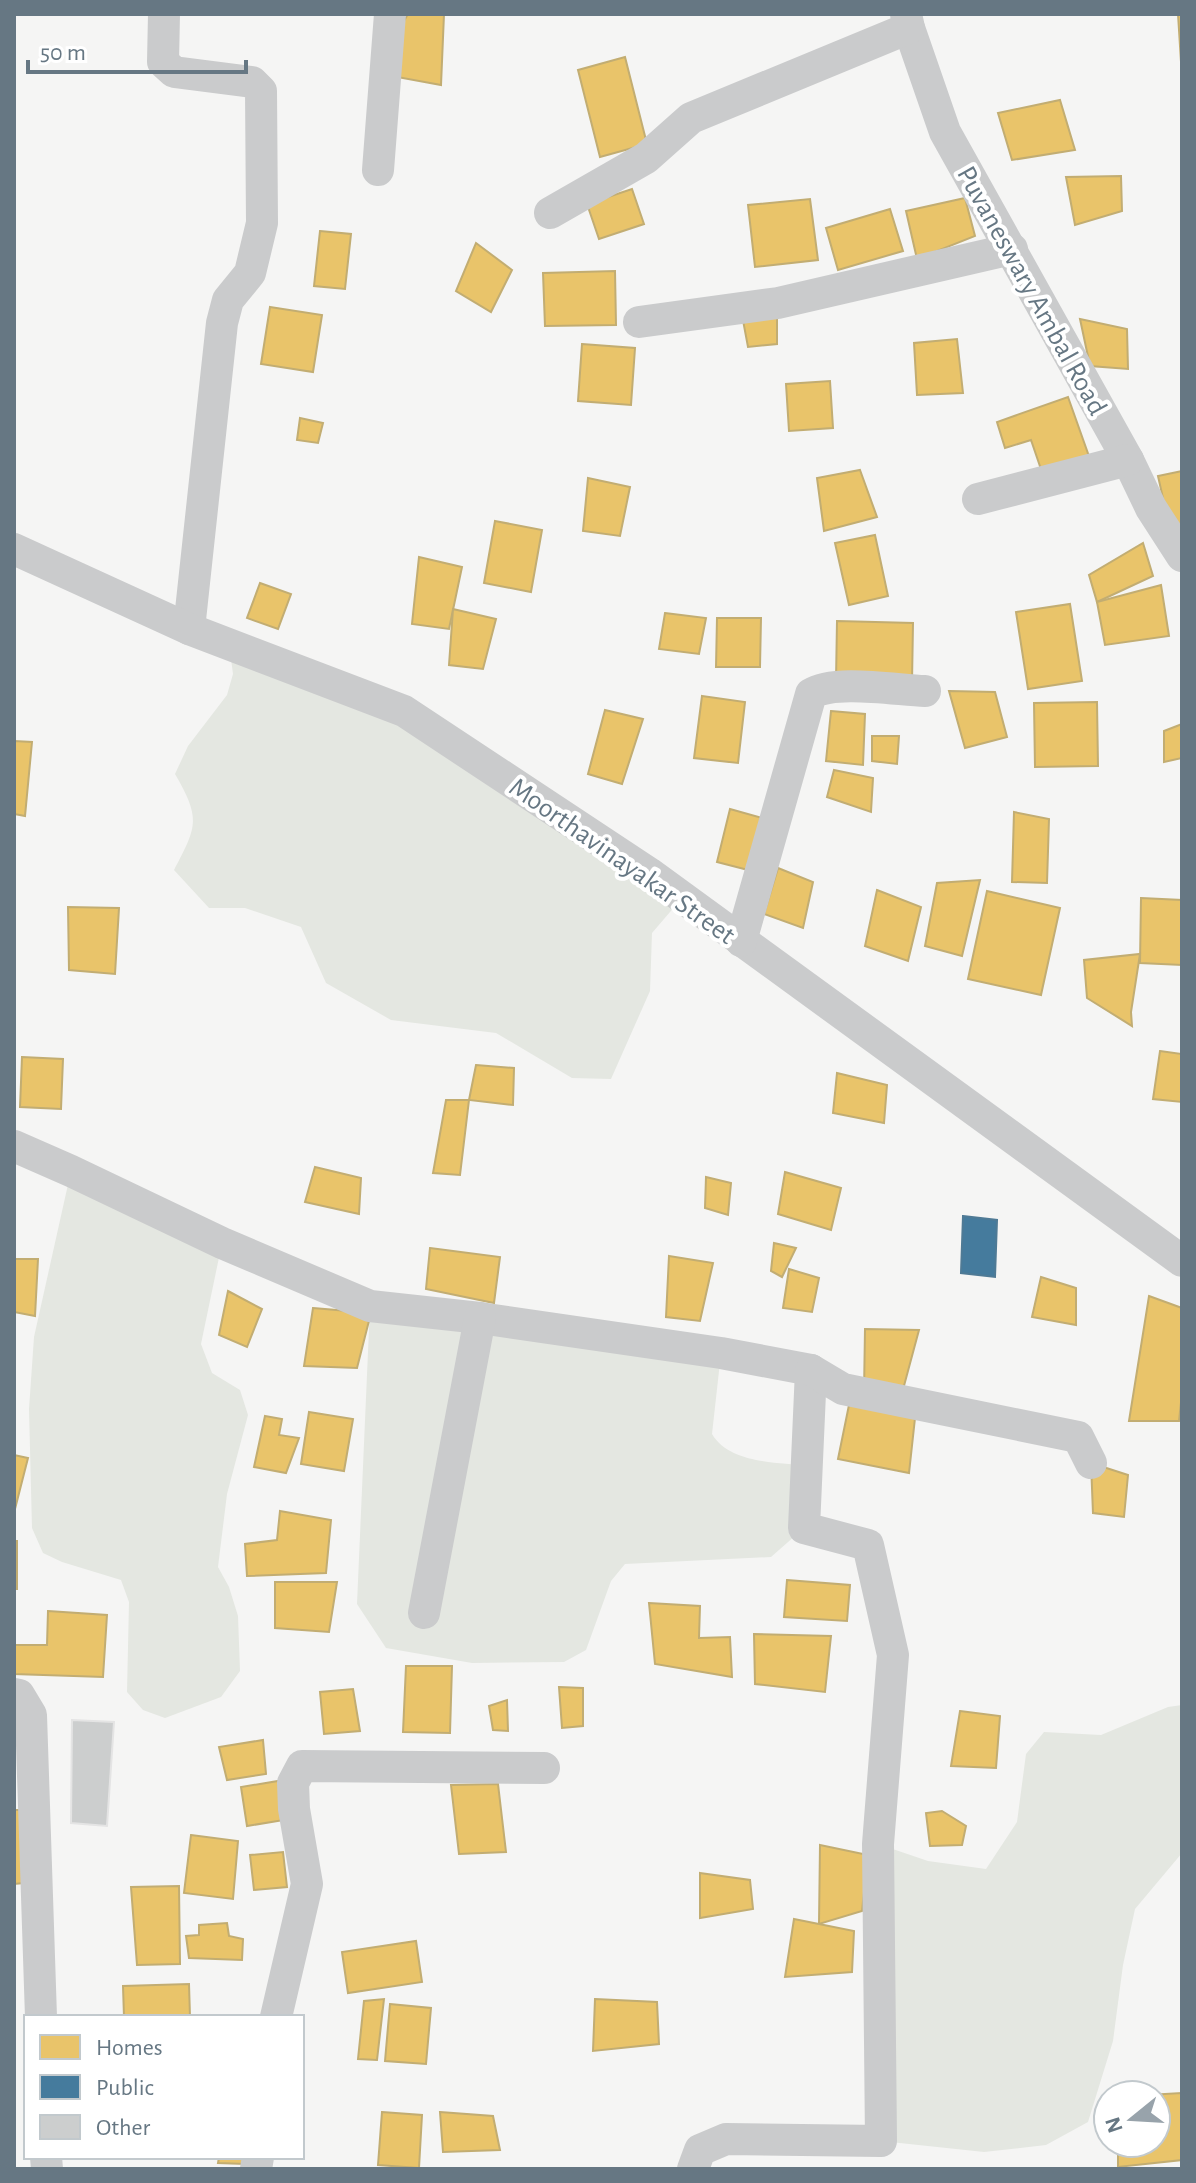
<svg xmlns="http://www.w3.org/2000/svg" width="1196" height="2183" viewBox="0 0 1196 2183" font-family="'Alegreya Sans',sans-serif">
<rect width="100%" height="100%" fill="#f5f5f4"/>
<g fill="#e4e7e1">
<path d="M229 644 404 711 682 898 652 933 650 991 611 1079 572 1078 496 1033 391 1020 326 983 301 927 245 908H209L174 870C197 826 201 819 175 774L188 746 227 695 233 674Z"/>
<path d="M71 1171 222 1243 201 1344 212 1373 240 1390 248 1415 227 1494 218 1567 229 1587 238 1616 240 1671 221 1697 165 1718 143 1710 127 1692 129 1602 121 1580 62 1562 43 1553 32 1528 29 1409 34 1337Z"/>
<path d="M370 1306 721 1353 712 1434C730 1464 777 1462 808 1466L804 1528 771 1557 625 1564 611 1581 586 1650 564 1662 472 1663 386 1648 357 1604Z"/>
<path d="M1182 1705V1853L1135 1909 1123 1965 1113 2041 1088 2122 1046 2145 984 2152 881 2141 878 1844 928 1861 986 1869 1017 1822 1026 1754 1044 1732 1101 1735 1168 1707Z"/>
</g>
<g fill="#e9c46a" stroke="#c2ad72" stroke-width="2">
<path d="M408 14H444L441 85 397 77 398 31Z"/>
<path d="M1178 14H1182L1181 62Z"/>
<path d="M625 57 647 144 600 157 578 70Z"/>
<path d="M1060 100 1075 150 1012 160 998 113Z"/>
<path d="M1121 176 1122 211 1075 225 1066 177Z"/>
<path d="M632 189 644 224 599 239 587 204Z"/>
<path d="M965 198 975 236 917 259 906 211Z"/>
<path d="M810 199 818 260 755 267 748 205Z"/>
<path d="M890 209 903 251 838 270 826 228Z"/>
<path d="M320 231 351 234 345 289 314 286Z"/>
<path d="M476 243 512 270 491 312 456 291Z"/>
<path d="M615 271 616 325 545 326 543 273Z"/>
<path d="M270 307 322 315 313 372 261 364Z"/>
<path d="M777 313V344L748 347 742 315Z"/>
<path d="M1080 319 1127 329 1128 369 1090 366Z"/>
<path d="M957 339 963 393 917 395 914 343Z"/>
<path d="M582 344 635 348 631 405 578 401Z"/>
<path d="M830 381 833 428 789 431 786 384Z"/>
<path d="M1068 397 1091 462 1044 478 1031 440 1005 448 997 422Z"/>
<path d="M300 418 323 423 318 443 297 440Z"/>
<path d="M860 470 877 517 824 531 817 478Z"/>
<path d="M1182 471V531L1171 534 1158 476Z"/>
<path d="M588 478 630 487 620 536 583 531Z"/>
<path d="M495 521 542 530 531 592 484 583Z"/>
<path d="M875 535 888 596 849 605 835 543Z"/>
<path d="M1143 543 1153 576 1097 602 1089 575Z"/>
<path d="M419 557 462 567 449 629 412 624Z"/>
<path d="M260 583 291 594 278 629 247 618Z"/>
<path d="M1161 585 1169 636 1105 645 1097 602Z"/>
<path d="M1070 604 1082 681 1028 689 1016 612Z"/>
<path d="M453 609 496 619 483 669 449 665Z"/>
<path d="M665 613 706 618 699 654 659 649Z"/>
<path d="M717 618H761L760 667H716Z"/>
<path d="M837 621 913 623 912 683 836 681Z"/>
<path d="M949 691 995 692 1007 737 965 748Z"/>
<path d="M702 696 745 702 738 763 694 758Z"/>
<path d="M1097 702 1098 766 1035 767 1034 703Z"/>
<path d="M605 710 643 719 622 784 588 774Z"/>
<path d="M831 711 865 714 863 765 826 761Z"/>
<path d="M1182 724V758L1164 762V731Z"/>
<path d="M872 736H899L897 764 872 761Z"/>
<path d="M14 741 32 742 25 816 14 814Z"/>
<path d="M834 770 873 778 871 812 827 797Z"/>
<path d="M730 809 766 819 752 871 717 862Z"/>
<path d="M1014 812 1049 819 1047 883 1012 882Z"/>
<path d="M778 868 813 882 803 928 764 914Z"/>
<path d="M980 880 962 956 925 946 937 883Z"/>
<path d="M877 890 921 907 908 961 865 946Z"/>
<path d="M987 891 1060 908 1041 995 968 979Z"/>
<path d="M1141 898 1182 900V965L1140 963Z"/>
<path d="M68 907 119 908 115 974 69 970Z"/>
<path d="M1140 954 1131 1012 1132 1026 1087 998 1084 960Z"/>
<path d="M1160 1051 1182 1054V1102L1153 1099Z"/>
<path d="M22 1057 63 1059 61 1109 20 1107Z"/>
<path d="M476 1065 514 1068 513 1105 469 1100Z"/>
<path d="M837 1073 887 1085 884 1123 833 1113Z"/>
<path d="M446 1100H469L460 1175 433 1173Z"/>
<path d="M315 1167 361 1178 359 1214 305 1202Z"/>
<path d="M785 1172 841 1188 831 1230 778 1214Z"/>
<path d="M706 1177 731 1183 728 1215 705 1208Z"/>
<path d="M774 1243 796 1248 782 1277 771 1271Z"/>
<path d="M430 1248 500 1257 494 1303 426 1289Z"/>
<path d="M669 1256 713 1263 700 1321 666 1317Z"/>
<path d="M14 1259H38L35 1316 14 1312Z"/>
<path d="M789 1269 819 1278 812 1312 783 1308Z"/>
<path d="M1041 1277 1076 1288V1325L1032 1317Z"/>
<path d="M228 1291 262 1309 247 1347 219 1335Z"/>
<path d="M1149 1296 1182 1308V1393L1179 1421H1129Z"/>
<path d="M313 1308 371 1313 357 1368 304 1366Z"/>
<path d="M865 1329 919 1330 901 1397 864 1392Z"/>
<path d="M849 1405 915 1418 909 1473 838 1459Z"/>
<path d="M309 1412 353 1419 344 1471 301 1464Z"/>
<path d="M265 1416 282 1419 279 1435 299 1438 286 1473 254 1467Z"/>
<path d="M14 1455 28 1458 15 1509H14Z"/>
<path d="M1091 1463 1128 1475 1124 1517 1093 1513Z"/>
<path d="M280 1511 331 1520 326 1573 247 1576 245 1544 277 1540Z"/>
<rect x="14" y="1541" width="3" height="48"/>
<path d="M787 1580 850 1585 847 1621 784 1617Z"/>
<path d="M275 1582H337L329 1632 275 1628Z"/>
<path d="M649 1603 700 1606 699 1638 730 1637 732 1677 655 1664Z"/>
<path d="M48 1611 107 1615 103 1677 14 1674V1645H47Z"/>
<path d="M754 1634 831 1636 825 1692 755 1684Z"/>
<path d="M406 1666H452L450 1733 403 1732Z"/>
<path d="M559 1687 583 1688V1726L562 1728Z"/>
<path d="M353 1689 360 1731 324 1734 320 1692Z"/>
<path d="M507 1700 508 1731 493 1730 489 1706Z"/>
<path d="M960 1711 1000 1716 996 1768 951 1766Z"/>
<path d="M263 1740 266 1774 227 1780 219 1747Z"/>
<path d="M278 1781 284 1820 247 1826 241 1787Z"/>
<path d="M498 1784 506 1852 459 1854 451 1785Z"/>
<path d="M14 1810H20L24 1883 14 1884Z"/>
<path d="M942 1811 966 1826 962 1845 930 1846 926 1813Z"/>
<path d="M191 1835 238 1841 233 1899 184 1893Z"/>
<path d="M820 1845 868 1855 862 1911 819 1924Z"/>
<path d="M283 1852 287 1887 254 1890 250 1855Z"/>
<path d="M700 1873 750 1880 753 1909 700 1918Z"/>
<path d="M179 1886 180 1964 137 1965 131 1887Z"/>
<path d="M794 1919 854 1931 852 1972 785 1977Z"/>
<path d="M227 1923 229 1936 243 1939 242 1960 189 1958 186 1936 199 1935V1925Z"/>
<path d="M416 1941 422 1982 348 1993 342 1952Z"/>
<path d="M189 1984 190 2017H124L123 1986Z"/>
<path d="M384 1999 377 2060 358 2059 364 2001Z"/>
<path d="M595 1999 657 2002 659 2044 593 2051Z"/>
<path d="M390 2004 431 2008 426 2064 385 2061Z"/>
<path d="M1181 2093 1182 2160 1118 2167V2143H1156V2095H1148Z"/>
<path d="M382 2112 422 2115 419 2168 378 2165Z"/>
<path d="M440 2112 493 2116 500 2150 443 2152Z"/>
<path d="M219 2157H246L245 2164 218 2163Z"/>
</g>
<path fill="#457b9d" stroke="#4f7a95" stroke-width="2" d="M963 1216 997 1220 995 1277 961 1273Z"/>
<path fill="#cccece" stroke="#e4e4e4" stroke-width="2" d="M72 1720 114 1722 107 1826 71 1823Z"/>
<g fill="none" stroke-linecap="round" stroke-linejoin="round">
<g stroke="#cacbcc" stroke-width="32">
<path d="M164 14 163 62 174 72 252 82 261 91 262 223 250 273 228 300 222 323 189 629"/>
<path d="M906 14 909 28 945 132 1128 460 1151 508 1182 556"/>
<path d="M378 170 390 14"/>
<path d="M550 213 646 158 691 118 909 28"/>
<path d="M639 322 778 303 1012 249"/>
<path d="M978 499 1128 460"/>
<path d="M14 549 189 629 404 711 649 873 1182 1261"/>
<path d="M741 941 811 694C834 679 896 690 925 691"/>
<path d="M14 1146 71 1171 222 1243 370 1306 480 1318 721 1353 811 1370 804 1528 868 1545 893 1655 878 1844 881 2141 726 2139 700 2150 693 2169"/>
<path d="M811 1370 843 1389 1078 1437 1091 1463"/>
<path d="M424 1613 480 1318"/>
<path d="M14 1694 19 1695 31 1715 41 2017"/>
<path d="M276 2017 307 1884 294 1809 293 1783 302 1766 544 1768"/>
<path d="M46 2157 47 2169"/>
<path d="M256 2169 258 2157"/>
</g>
</g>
<g text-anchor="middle" stroke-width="8" stroke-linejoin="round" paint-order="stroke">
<g font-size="28" fill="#667783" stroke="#fff">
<text transform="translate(1033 290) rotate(61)" y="10">Puvaneswary Ambal Road</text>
<text transform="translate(623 860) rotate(35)" y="10">Moorthavinayakar Street</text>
</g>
</g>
<rect width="1196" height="2183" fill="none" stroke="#667783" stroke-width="32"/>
<rect x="24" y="2015" width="280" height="144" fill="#ffffff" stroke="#c2c9cd" stroke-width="2"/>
<rect x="40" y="2035" width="40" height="24" fill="#e9c46a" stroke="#c2c9cd" stroke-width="2"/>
<text x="96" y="2055" font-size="24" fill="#667783">Homes</text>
<rect x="40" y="2075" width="40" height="24" fill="#457b9d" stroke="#c2c9cd" stroke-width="2"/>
<text x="96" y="2095" font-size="24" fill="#667783">Public</text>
<rect x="40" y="2115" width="40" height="24" fill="#cccece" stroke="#c2c9cd" stroke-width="2"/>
<text x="96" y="2135" font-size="24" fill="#667783">Other</text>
<g transform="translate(1132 2119) rotate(252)"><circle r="38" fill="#ffffff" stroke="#c2c9cd" stroke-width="2"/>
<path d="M0-6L14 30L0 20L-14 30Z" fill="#98a3ab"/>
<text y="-12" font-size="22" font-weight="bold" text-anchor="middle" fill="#667783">N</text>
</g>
<path d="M28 60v12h218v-12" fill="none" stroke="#667783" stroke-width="4"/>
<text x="40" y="60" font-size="24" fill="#667783" stroke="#ffffff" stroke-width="6" paint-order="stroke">50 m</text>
</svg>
